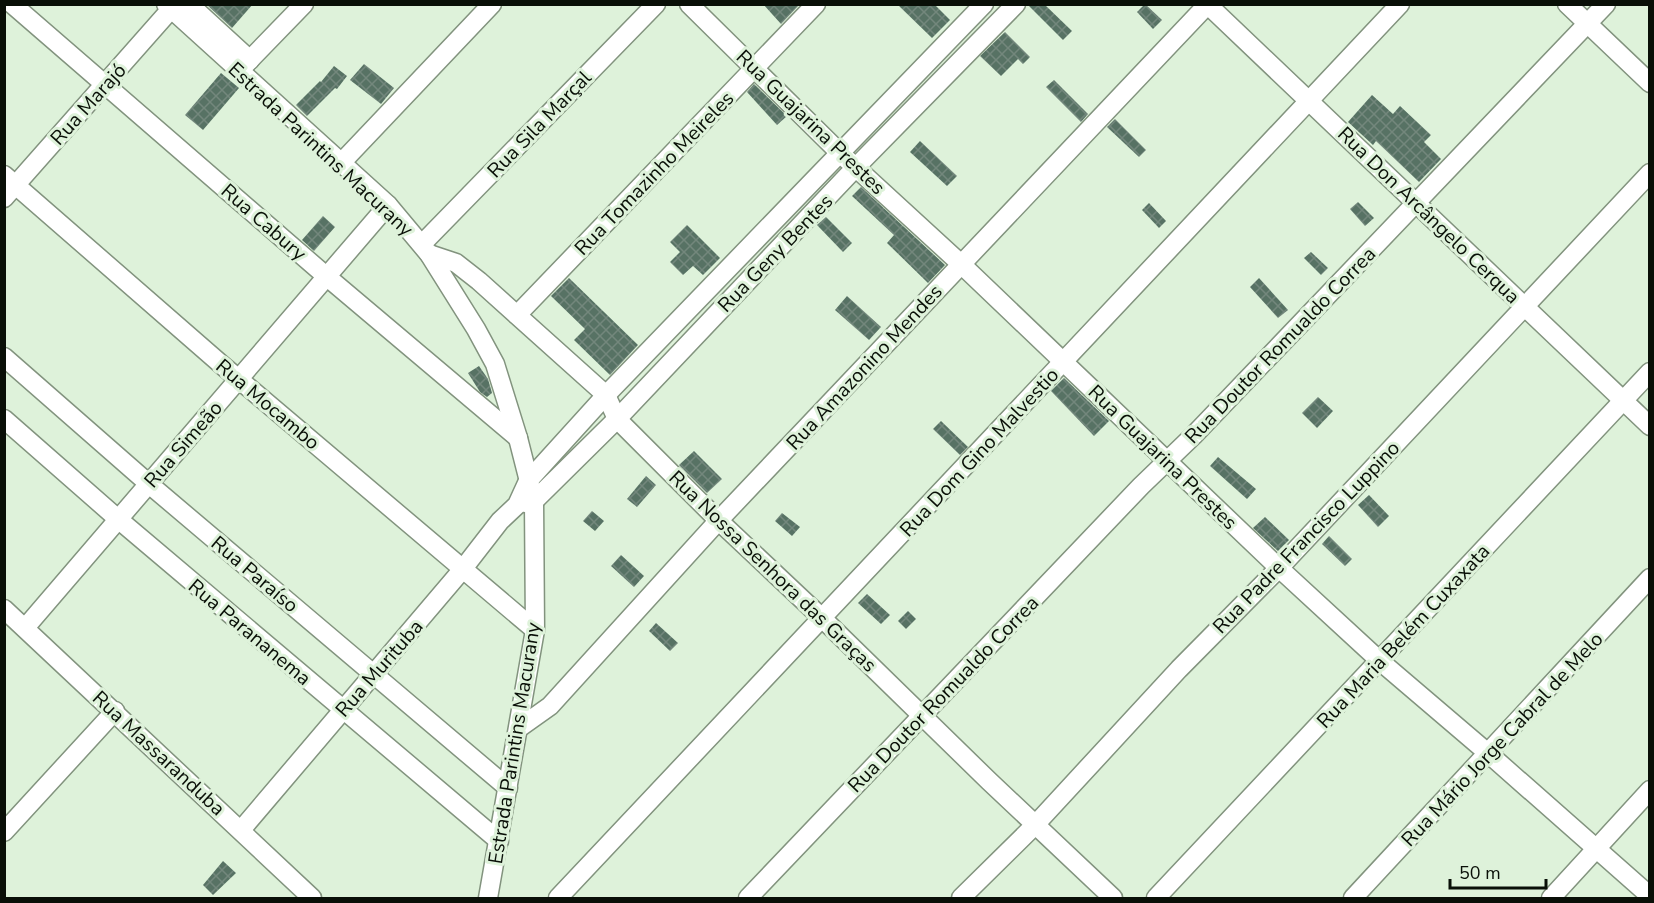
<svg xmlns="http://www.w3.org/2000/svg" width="1654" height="903" viewBox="0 0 1654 903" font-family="'Nunito Sans',sans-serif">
<defs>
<pattern id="building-cross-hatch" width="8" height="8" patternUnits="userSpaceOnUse" patternTransform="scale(1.5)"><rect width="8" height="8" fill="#577264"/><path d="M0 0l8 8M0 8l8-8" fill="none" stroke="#73877c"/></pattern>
</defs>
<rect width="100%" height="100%" fill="#def2da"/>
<g fill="url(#building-cross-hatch)">
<path d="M206 4H253L232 28Z"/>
<path d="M763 4H800L781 24Z"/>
<path d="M897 4H934L950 20 932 38Z"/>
<path d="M1027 4H1044L1072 31 1063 40Z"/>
<path d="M1145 4 1162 20 1153 29 1137 12Z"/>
<path d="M1005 32 1030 57 1023 64 1018 59 1001 76 980 56Z"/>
<path d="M364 64 394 88 381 104 350 80Z"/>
<path d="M334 66 347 76 337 89 335 88 307 116 296 105 320 81 321 82Z"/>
<path d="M221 73 239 88 203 130 185 115Z"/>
<path d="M1054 80 1088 114 1081 122 1046 87Z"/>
<path d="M754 84 787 116 777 125 747 92Z"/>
<path d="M1372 95 1393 114 1400 106 1431 135 1424 142 1441 159 1419 182 1376 141 1373 145 1348 122Z"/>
<path d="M1115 119 1146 150 1139 157 1107 127Z"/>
<path d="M920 141 957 176 947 186 910 152Z"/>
<path d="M861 187 945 265 928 283 887 243 894 235 852 196Z"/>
<path d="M1358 202 1374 218 1365 226 1350 209Z"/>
<path d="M1149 203 1166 221 1159 228 1142 210Z"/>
<path d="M323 216 335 227 314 251 302 240Z"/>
<path d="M826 217 852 243 843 252 817 225Z"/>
<path d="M687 225 720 258 703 275 693 266 683 275 670 262 680 252 670 242Z"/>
<path d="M1311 252 1328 268 1321 275 1304 258Z"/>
<path d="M569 278 638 345 610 375 574 340 585 329 551 296Z"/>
<path d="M1259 278 1288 310 1278 318 1250 287Z"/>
<path d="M847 296 881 327 869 340 835 310Z"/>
<path d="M479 366 488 379 492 393 487 397 480 392 468 373Z"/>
<path d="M1064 378 1109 421 1094 436 1051 391Z"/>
<path d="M1318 397 1333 411 1317 428 1302 413Z"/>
<path d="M941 421 968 447 960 455 933 429Z"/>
<path d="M694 451 722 479 707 493 679 465Z"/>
<path d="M1218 457 1256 489 1247 499 1210 466Z"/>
<path d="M646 476 656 485 637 507 627 499Z"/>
<path d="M1369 495 1389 516 1378 527 1358 505Z"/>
<path d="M592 511 604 521 595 531 583 521Z"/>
<path d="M782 513 800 527 792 536 775 521Z"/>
<path d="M1265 517 1289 540 1278 551 1253 528Z"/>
<path d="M1329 536 1352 559 1345 566 1322 544Z"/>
<path d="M621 555 644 576 634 587 611 566Z"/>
<path d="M867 594 890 615 881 624 858 603Z"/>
<path d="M908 611 916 619 906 629 898 621Z"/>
<path d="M656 623 678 643 670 651 649 631Z"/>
<path d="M223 861 236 873 213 895 203 885Z"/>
</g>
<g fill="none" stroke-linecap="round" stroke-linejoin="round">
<g stroke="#82937e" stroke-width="21">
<g id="minor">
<path d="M12 4 326 276 518 438"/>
<path d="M166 4 388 205 429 254 476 329 495 364 518 438 534 501 535 630 488 898"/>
<path d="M189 4 250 60"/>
<path d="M689 4 841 154 961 264 1279 568 1380 661 1489 754 1650 896"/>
<path d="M1207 4 1650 426"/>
<path d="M1567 4 1650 83"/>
<path d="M239 71 304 4"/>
<path d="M342 162 492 4"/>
<path d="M4 175 222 365 535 630"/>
<path d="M4 198 171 9"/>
<path d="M422 244 656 4"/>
<path d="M429 254 456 263 479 281 606 395 617 419 719 521 822 618 989 781 1113 898"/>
<path d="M517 315 816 4"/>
<path d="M4 357 149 484 508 788"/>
<path d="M4 419 118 519 499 841"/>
<path d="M525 503 534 501 617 419 856 167 1016 4"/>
<path d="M4 609 312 898"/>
<path d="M25 628 388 205"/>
<path d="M519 728 550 706C606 644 662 582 719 520 881 347 1046 177 1208 4"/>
<path d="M241 830 462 570 500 521 517 505 528 481 606 395 984 4"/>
<path d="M4 832 115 711"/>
<path d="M558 898 1400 4"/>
<path d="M748 898 1141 486 1194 435 1606 4"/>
<path d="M961 898 1035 825 1179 669 1279 568 1650 173"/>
<path d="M1156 898 1650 372"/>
<path d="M1353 898 1650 578"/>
<path d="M1551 898 1650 790"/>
</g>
</g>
<use href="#minor" stroke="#fff" stroke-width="18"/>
</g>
<g text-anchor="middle" stroke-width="6" stroke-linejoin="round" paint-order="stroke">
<g font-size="20" fill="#090f07" stroke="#def2da">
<text transform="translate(88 104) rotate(-48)" y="7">Rua Marajó</text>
<text transform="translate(811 122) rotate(44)" y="7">Rua Guajarina Prestes</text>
<text transform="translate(539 124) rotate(-46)" y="7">Rua Sila Marçal</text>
<text transform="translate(321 149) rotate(43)" y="7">Estrada Parintins Macurany</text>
<text transform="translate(654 173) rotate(-46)" y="7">Rua Tomazinho Meireles</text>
<text transform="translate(1429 215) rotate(44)" y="7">Rua Don Arcângelo Cerqua</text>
<text transform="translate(264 222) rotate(41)" y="7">Rua Cabury</text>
<text transform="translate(775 253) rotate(-46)" y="7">Rua Geny Bentes</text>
<text transform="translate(1280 345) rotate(-46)" y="7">Rua Doutor Romualdo Correa</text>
<text transform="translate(864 367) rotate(-47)" y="7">Rua Amazonino Mendes</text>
<text transform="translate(268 404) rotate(40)" y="7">Rua Mocambo</text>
<text transform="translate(183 444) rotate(-49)" y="7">Rua Simeão</text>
<text transform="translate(979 452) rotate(-47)" y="7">Rua Dom Gino Malvestio</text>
<text transform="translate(1163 457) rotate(44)" y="7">Rua Guajarina Prestes</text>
<text transform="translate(1306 537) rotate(-46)" y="7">Rua Padre Francisco Luppino</text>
<text transform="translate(773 571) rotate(44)" y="7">Rua Nossa Senhora das Graças</text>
<text transform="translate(255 574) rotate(40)" y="7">Rua Paraíso</text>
<text transform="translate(250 632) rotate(40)" y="7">Rua Parananema</text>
<text transform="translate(1403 636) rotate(-47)" y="7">Rua Maria Belém Cuxaxata</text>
<text transform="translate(379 668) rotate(-49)" y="7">Rua Murituba</text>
<text transform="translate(943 694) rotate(-46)" y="7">Rua Doutor Romualdo Correa</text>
<text transform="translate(1502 739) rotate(-47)" y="7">Rua Mário Jorge Cabral de Melo</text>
<text transform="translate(514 743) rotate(-81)" y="7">Estrada Parintins Macurany</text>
<text transform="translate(159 753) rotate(43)" y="7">Rua Massaranduba</text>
</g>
</g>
<rect width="1654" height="903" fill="none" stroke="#090f07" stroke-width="12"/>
<path d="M1450 879v9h96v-9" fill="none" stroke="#090f07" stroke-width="3"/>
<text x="1459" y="879" font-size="18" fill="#090f07" stroke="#def2da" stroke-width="4.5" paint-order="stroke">50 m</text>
</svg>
